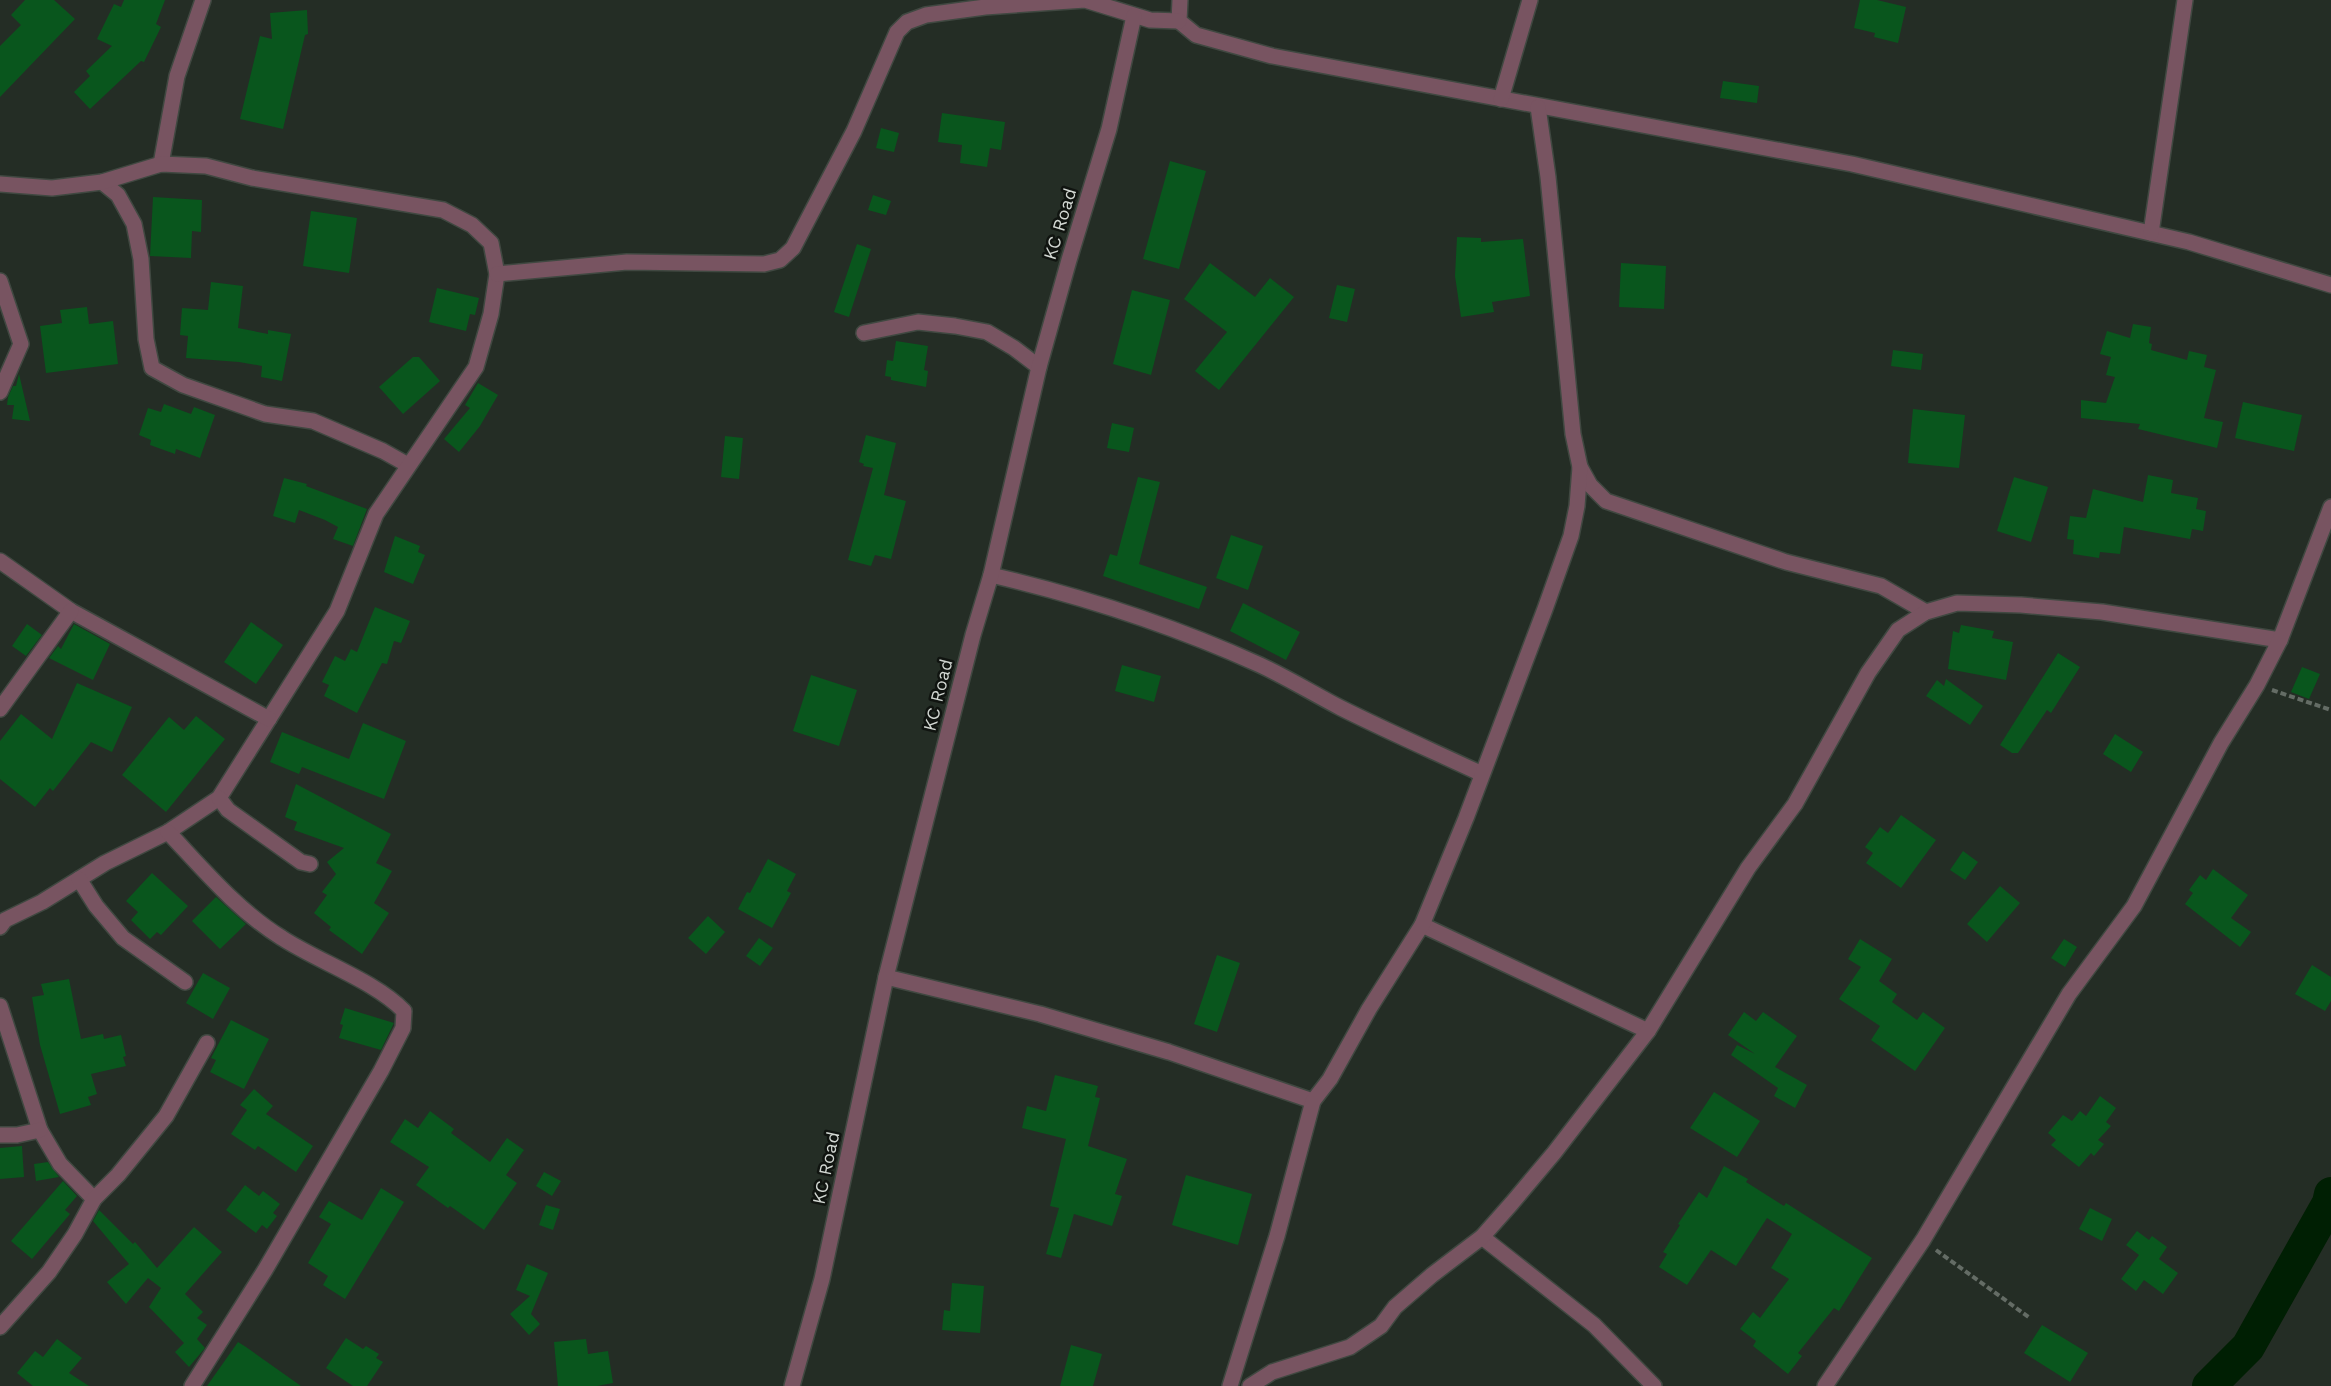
<svg xmlns="http://www.w3.org/2000/svg" width="2331" height="1386" viewBox="0 0 2331 1386" font-family="'Work Sans',sans-serif">
<rect width="100%" height="100%" fill="#242d25"/>
<g fill="none" stroke-linecap="round" stroke-linejoin="round">
<path stroke="#001f03" stroke-width="34" d="M2209 1386 2248 1347 2329 1203 2331 1194"/>
</g>
<g fill="#09561d">
<path d="M25 0H54L75 19 0 97V46L21 25 11 15Z"/>
<path d="M124 0H165L156 24 161 27 144 62 141 61 90 109 74 92 90 76 86 71 112 46 97 39 114 4 121 7Z"/>
<path d="M1860 0H1877L1906 7 1898 43 1874 37 1875 33 1854 28Z"/>
<path d="M307 10 308 34 305 35 283 129 240 119 260 36 272 39 270 13Z"/>
<path d="M1723 81 1759 86 1757 103 1720 98Z"/>
<path d="M942 113 1005 122 1001 150 990 148 987 167 960 163 962 145 938 142Z"/>
<path d="M881 128 899 133 894 152 876 148Z"/>
<path d="M1170 161 1206 171 1179 269 1143 259Z"/>
<path d="M873 195 891 201 886 215 868 210Z"/>
<path d="M153 197 202 200 201 232 192 231 191 258 150 256Z"/>
<path d="M311 211 357 218 349 273 303 266Z"/>
<path d="M1457 237 1481 238V242L1523 239 1530 296 1492 302 1494 312 1461 317 1455 276Z"/>
<path d="M857 244 871 249 849 317 834 312Z"/>
<path d="M1210 263 1255 297 1270 278 1294 297 1219 390 1195 371 1227 332 1184 299Z"/>
<path d="M1621 263 1666 266 1664 309 1619 307Z"/>
<path d="M211 282 243 286 238 328 268 334V330L291 334 282 381 261 377 262 366 239 362 186 358 188 336 180 335 182 308 208 310Z"/>
<path d="M1337 285 1355 289 1347 322 1329 318Z"/>
<path d="M437 288 479 298 475 315 470 314 466 331 429 322Z"/>
<path d="M1132 290 1170 300 1151 375 1113 364Z"/>
<path d="M87 307 89 324 113 321 118 364 46 373 40 326 62 323 60 310Z"/>
<path d="M2133 324 2151 327 2149 343 2152 344 2151 350 2187 360 2189 351 2207 355 2204 367 2216 370 2204 418 2223 422 2217 448 2138 429 2140 424 2081 418V400L2106 403 2115 377 2106 375 2111 357 2100 354 2107 331 2130 338Z"/>
<path d="M896 341 928 346 924 370 928 371 926 387 891 380V377L885 376 887 360 893 361Z"/>
<path d="M1893 350 1923 354 1921 370 1891 366Z"/>
<path d="M413 357H419L440 381 403 414 379 387Z"/>
<path d="M19 374 30 421 12 419 14 405H7L8 397 13 386H16Z"/>
<path d="M478 383 498 395 480 426 459 452 444 439 470 408 465 405Z"/>
<path d="M2243 402 2302 415 2294 451 2235 438Z"/>
<path d="M164 404 191 414 194 407 215 415 200 458 176 449 175 454 150 445 151 440 139 435 148 408 161 412Z"/>
<path d="M1913 409 1965 415 1959 468 1908 463Z"/>
<path d="M1112 423 1134 428 1129 452 1107 448Z"/>
<path d="M866 435 896 443 884 495 906 501 891 559 875 555 871 566 848 560 873 468 863 466 864 464 859 462Z"/>
<path d="M725 436 743 438 739 479 721 477Z"/>
<path d="M2148 475 2173 480 2171 493 2198 498 2196 509 2206 511 2203 531 2192 529 2190 539 2124 527 2120 554 2100 552 2099 558 2073 554 2074 540 2067 539 2070 516 2086 518 2093 489 2143 502Z"/>
<path d="M1138 477 1160 482 1139 564 1207 587 1199 609 1103 576 1110 554 1117 556Z"/>
<path d="M2014 477 2048 487 2031 542 1997 531Z"/>
<path d="M284 478 307 484 306 486 367 509 353 546 333 539 338 527 325 520 299 510 295 523 273 516Z"/>
<path d="M1231 535 1263 546 1248 590 1216 578Z"/>
<path d="M395 536 420 546 418 552 425 555 413 584 384 572Z"/>
<path d="M1243 603 1300 632 1286 660 1230 631Z"/>
<path d="M375 607 410 621 401 643 394 641 387 664 382 663 357 713 324 696 329 685 322 682 335 656 345 661 351 649 357 652Z"/>
<path d="M251 622 283 645 256 684 224 662Z"/>
<path d="M27 624 42 635 26 656 12 646Z"/>
<path d="M74 624 110 644 93 680 49 658 58 646 61 649Z"/>
<path d="M1961 625 1994 631 1992 638 2013 642 2006 680 1948 669 1953 631 1959 633Z"/>
<path d="M2058 653 2080 667 2051 713 2047 710 2018 753H2012L2000 745Z"/>
<path d="M1122 665 1161 676 1154 702 1115 691Z"/>
<path d="M2302 667 2320 674 2309 699 2291 692Z"/>
<path d="M811 675 857 690 839 746 793 731Z"/>
<path d="M1946 679 1983 706 1970 725 1926 696 1937 680 1944 686Z"/>
<path d="M77 683 132 707 112 752 91 742 53 791 50 788 35 807 0 779V741L21 714 52 739Z"/>
<path d="M196 716 225 739 166 812 122 775 169 717 184 730Z"/>
<path d="M363 723 406 741 384 799 302 767 299 774 270 762 282 732 349 759Z"/>
<path d="M2115 734 2143 752 2131 772 2103 754Z"/>
<path d="M296 784 391 834 376 863 392 871 374 903 389 913 362 954 329 930 331 927 314 913 327 895 322 892 336 874 327 862 344 848 294 830 297 822 285 817Z"/>
<path d="M1901 815 1936 840 1901 888 1866 863 1873 853 1865 847 1880 827 1888 833Z"/>
<path d="M1963 851 1978 862 1965 880 1950 870Z"/>
<path d="M768 859 796 874 787 891 791 893 772 928 738 909 747 892 750 893Z"/>
<path d="M2213 869 2248 895 2231 918 2251 932 2240 947 2185 904 2193 893 2189 890 2200 875 2206 880Z"/>
<path d="M152 873 188 906 161 935 157 932 150 939 131 920 138 912 126 901Z"/>
<path d="M2000 886 2020 903 1987 942 1967 924Z"/>
<path d="M216 897 246 924 220 949 192 921Z"/>
<path d="M708 916 725 932 706 954 688 938Z"/>
<path d="M759 938 773 948 760 966 746 956Z"/>
<path d="M1860 939 1892 959 1879 981 1897 994 1892 1002 1917 1020 1923 1012 1945 1028 1915 1071 1871 1040 1880 1026 1839 999 1861 967 1848 959Z"/>
<path d="M2064 939 2077 947 2065 967 2051 958Z"/>
<path d="M1217 955 1240 963 1217 1032 1194 1024Z"/>
<path d="M2312 965 2331 977V1001L2325 1011 2295 994Z"/>
<path d="M203 973 230 988 213 1019 186 1003Z"/>
<path d="M69 979 81 1039 103 1034 104 1039 121 1035 126 1056 123 1057 126 1066 91 1074 97 1094 88 1097 91 1105 60 1114 40 1045 32 997 44 995 41 984Z"/>
<path d="M345 1008 394 1023 381 1050 339 1038 343 1025 340 1024Z"/>
<path d="M1744 1012 1756 1021 1763 1012 1797 1036 1775 1067 1807 1085 1795 1108 1774 1096 1778 1088 1731 1055 1737 1045 1755 1054 1728 1035Z"/>
<path d="M231 1020 269 1039 244 1089 210 1072 216 1060 211 1058Z"/>
<path d="M1055 1075 1098 1086 1095 1097 1100 1098 1088 1146 1127 1159 1115 1194 1122 1196 1112 1226 1074 1214 1061 1258 1046 1254 1059 1208 1050 1206 1066 1139 1022 1128 1027 1106 1046 1111Z"/>
<path d="M254 1089 273 1106 266 1114 313 1146 296 1172 258 1146 255 1150 231 1134 247 1110 240 1105Z"/>
<path d="M1714 1092 1760 1121 1737 1157 1690 1128Z"/>
<path d="M2100 1096 2116 1108 2106 1122 2111 1126 2098 1140 2104 1144 2094 1156 2091 1153 2079 1167 2051 1145 2056 1140 2048 1133 2063 1115 2072 1121 2080 1111 2086 1116Z"/>
<path d="M430 1111 454 1129 451 1133 490 1162 507 1138 524 1150 506 1175 517 1183 484 1230 450 1206 448 1208 416 1185 429 1167 390 1142 405 1119 418 1128Z"/>
<path d="M22 1146 24 1177 0 1179V1148Z"/>
<path d="M48 1162 59 1177 36 1181 34 1164Z"/>
<path d="M1724 1166 1748 1179 1746 1182 1784 1206 1786 1203 1872 1258 1839 1311 1834 1308 1798 1353 1802 1356 1788 1374 1753 1346 1756 1341 1740 1329 1753 1312 1760 1318 1789 1279 1771 1268 1792 1234 1767 1218 1736 1266 1711 1250 1687 1285 1659 1267 1667 1254 1663 1252 1680 1225 1678 1224 1699 1192 1707 1198Z"/>
<path d="M544 1172 561 1181 552 1196 536 1186Z"/>
<path d="M1186 1175 1252 1194 1238 1245 1172 1225Z"/>
<path d="M63 1181 77 1196 65 1210 70 1214 32 1259 11 1241Z"/>
<path d="M245 1185 259 1196 263 1191 280 1204 273 1213 277 1216 267 1229 262 1225 256 1233 226 1210Z"/>
<path d="M381 1188 404 1202 345 1299 323 1285 328 1276 308 1263 331 1224 319 1217 329 1201 362 1220Z"/>
<path d="M546 1205 560 1209 553 1230 539 1225Z"/>
<path d="M2090 1208 2112 1219 2102 1241 2079 1229Z"/>
<path d="M99 1210 133 1244 135 1242 157 1268 194 1227 222 1252 185 1294 203 1312 197 1318 207 1325 197 1339 205 1348 189 1367 175 1352 184 1343 149 1307 161 1288 148 1278 126 1304 107 1282 129 1264 93 1221Z"/>
<path d="M2137 1231 2149 1240 2152 1236 2167 1247 2159 1259 2178 1273 2163 1294 2144 1280 2136 1291 2121 1279 2139 1255 2126 1245Z"/>
<path d="M527 1264 548 1273 531 1314 540 1324 529 1335 510 1314 530 1296 516 1290Z"/>
<path d="M952 1283 984 1286 980 1333 942 1330 944 1310 950 1311Z"/>
<path d="M2042 1325 2088 1353 2070 1382 2024 1353Z"/>
<path d="M346 1338 363 1349 366 1346 379 1354 376 1358 383 1362 367 1386H353L326 1368Z"/>
<path d="M57 1339 82 1358 69 1373 89 1386H33L17 1373 35 1351 43 1357Z"/>
<path d="M586 1339 588 1354 608 1351 613 1383 597 1386H558L554 1342Z"/>
<path d="M238 1342 246 1347 301 1386H207Z"/>
<path d="M1071 1345 1102 1354 1093 1386H1060Z"/>
</g>
<g fill="none" stroke-linecap="round" stroke-linejoin="round">
<g stroke="#404841" stroke-width="18">
<g id="minor">
<path d="M1180 0 1179 21 1196 35 1272 56 1852 164 2189 242 2331 285"/>
<path d="M1501 99 1530 0"/>
<path d="M161 164 177 76 203 0"/>
<path d="M102 182 118 195 134 224 141 259 146 339 152 368 183 385 265 414 313 421 383 451 408 465"/>
<path d="M0 184 52 188 102 182 161 164 206 166 252 178 443 210 472 225 491 243 497 274 491 314 476 367 376 514 337 611 219 798 168 832 105 863 42 902 5 920 0 927"/>
<path d="M2151 233 2185 0"/>
<path d="M497 274 627 262 764 264 780 260 793 248 854 131 897 32 907 22 926 15 985 7 1085 0 1150 20 1179 21"/>
<path d="M0 281 21 344 0 392"/>
<path d="M864 333 918 322 955 326 987 332 1014 348 1039 367"/>
<path d="M1580 467 1590 485 1606 501 1786 562 1881 586 1926 612"/>
<path d="M0 561 71 611 269 719"/>
<path d="M991 575C1081 596 1176 627 1260 665 1288 678 1314 694 1341 708 1387 731 1435 752 1482 774"/>
<path d="M0 709 71 611"/>
<path d="M219 798 228 810 301 862 310 864"/>
<path d="M168 832C203 869 238 911 282 938 319 962 375 981 404 1011L403 1028 381 1071 265 1270 192 1386"/>
<path d="M79 879 96 906 123 938 185 982"/>
<path d="M1422 925 1648 1031"/>
<path d="M886 977 1040 1014 1169 1052 1313 1101"/>
<path d="M0 1006 40 1130 60 1164 94 1199"/>
<path d="M0 1135H17L40 1130"/>
<path d="M1482 1237 1594 1325 1654 1386"/>
<path d="M0 1327 49 1272 75 1234 94 1199 118 1175 166 1116 207 1043"/>
<path d="M792 1386 822 1279 886 977 973 635 991 575 1039 367 1069 260 1109 129 1134 16"/>
<path d="M1230 1386 1277 1236 1313 1101 1330 1079 1369 1009 1422 925 1466 818 1545 609 1571 536 1577 506 1580 467 1573 434 1548 177 1538 107"/>
<path d="M1250 1386 1272 1372 1350 1347 1381 1326 1395 1307 1432 1275 1482 1237 1512 1203 1554 1153 1648 1031 1748 868 1795 804 1868 673 1898 630 1926 612 1957 603 2021 605 2102 612 2280 640"/>
<path d="M1825 1386 1923 1240 2069 994 2134 906 2221 743 2257 685 2280 640 2331 507"/>
</g>
</g>
<g stroke="#646c65" stroke-width="4" stroke-dasharray="6 3" stroke-linecap="butt">
<path d="M2272 690 2331 710"/>
<path d="M1936 1250 2030 1318"/>
</g>
<use href="#minor" stroke="#785461" stroke-width="15"/>
</g>
<g text-anchor="middle" stroke-width="5" stroke-linejoin="round" paint-order="stroke">
<g font-size="18" fill="#d2d7d2" stroke="#101410">
<text transform="translate(1060 224) rotate(-73)" y="6">KC Road</text>
<text transform="translate(938 695) rotate(-76)" y="6">KC Road</text>
<text transform="translate(826 1168) rotate(-78)" y="6">KC Road</text>
</g>
</g>
</svg>
